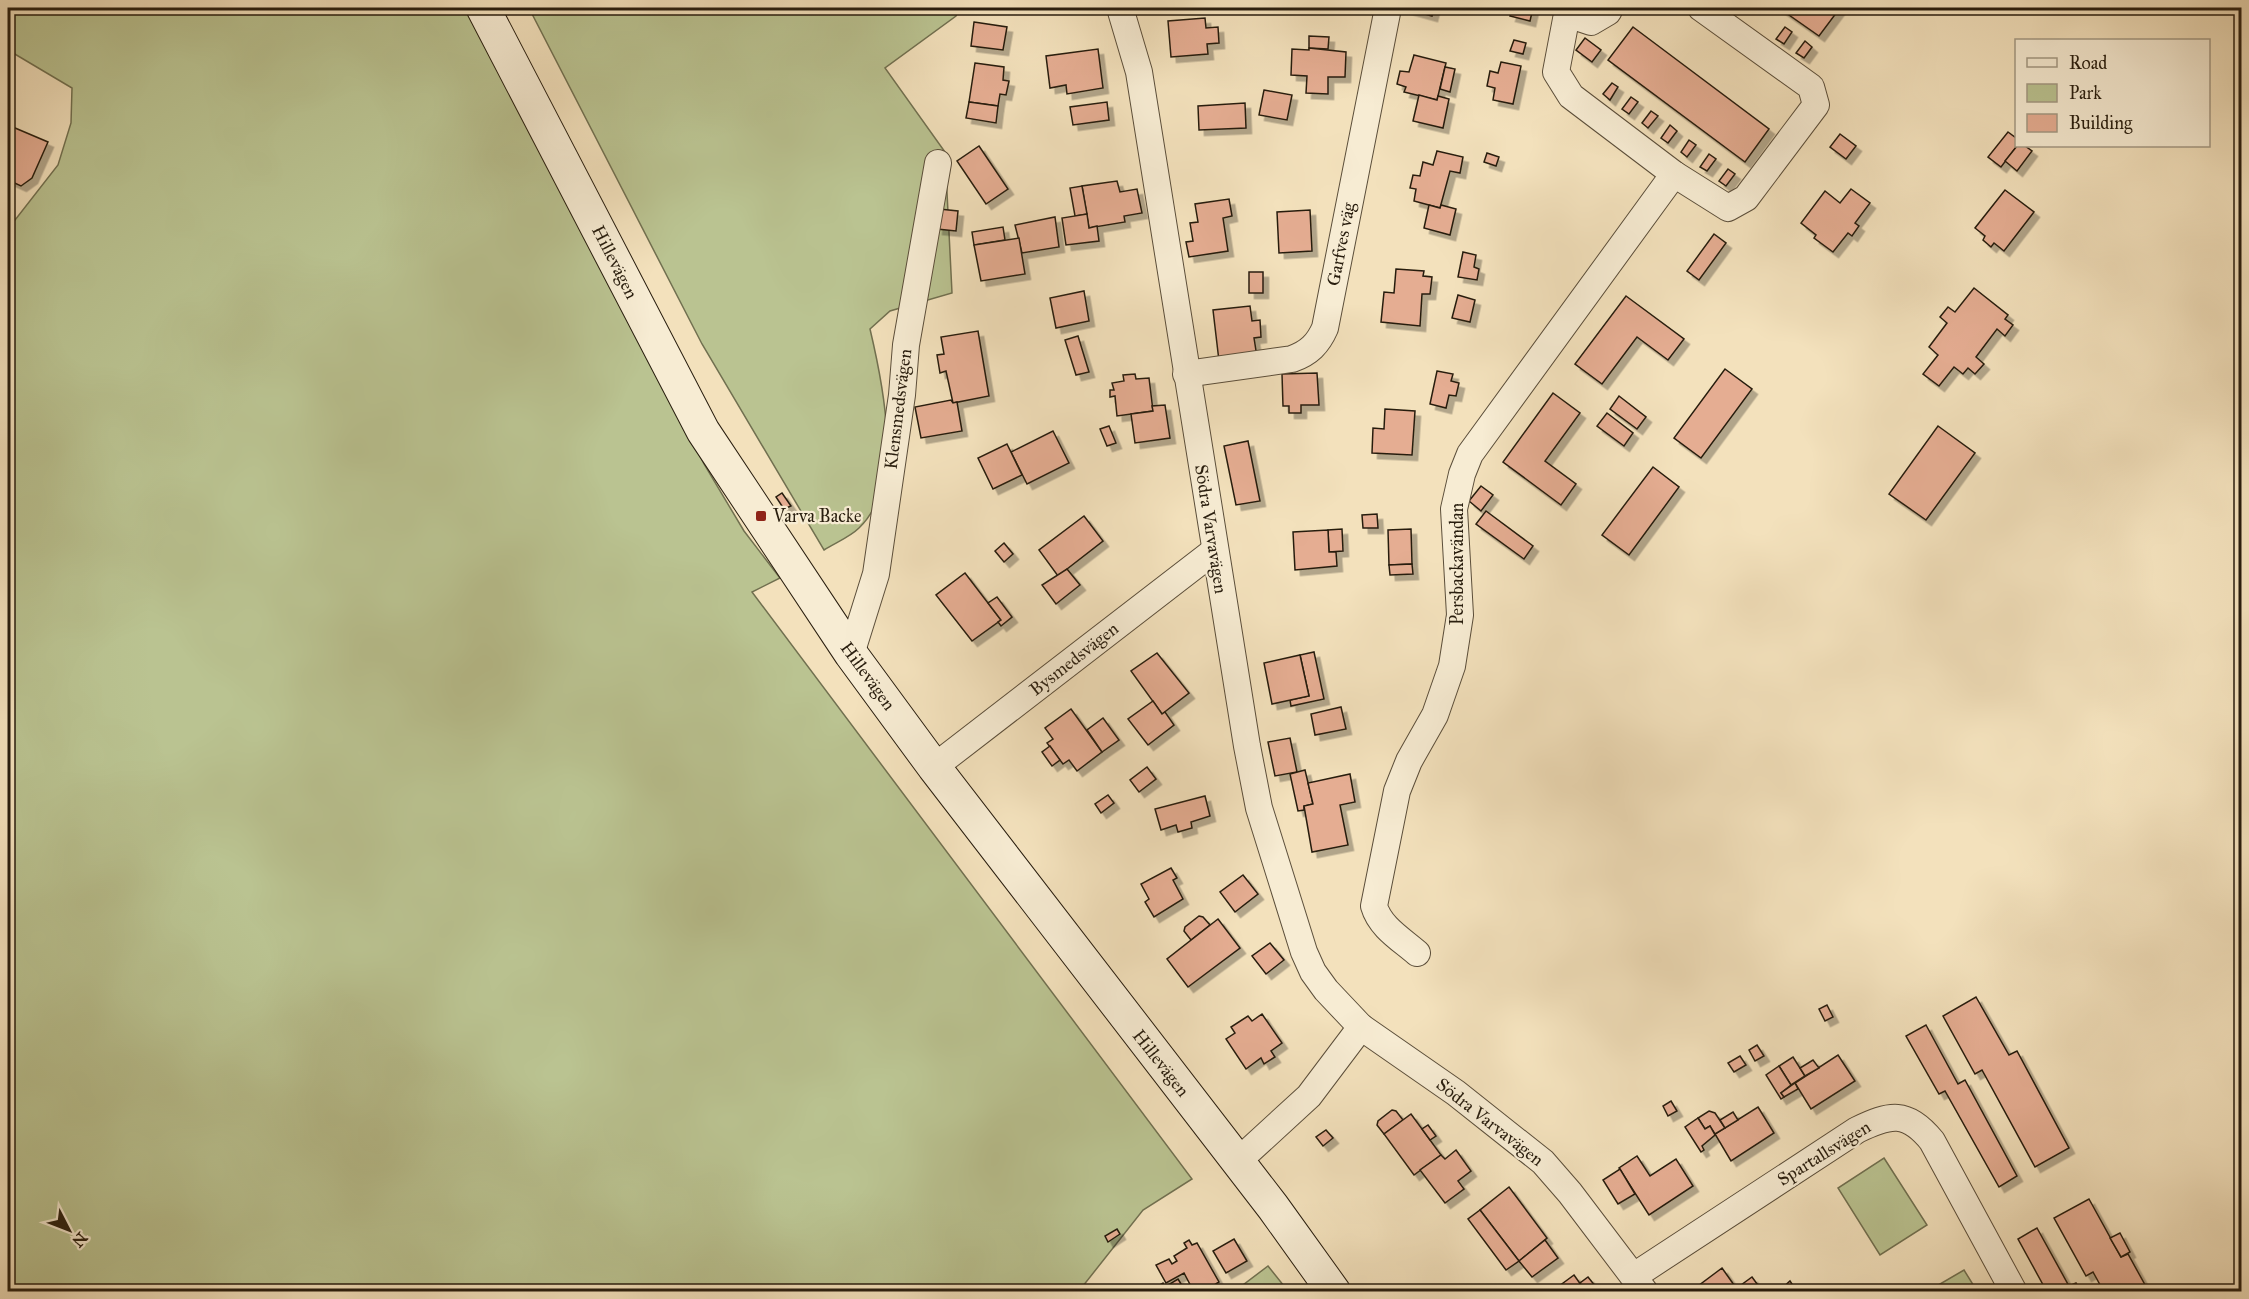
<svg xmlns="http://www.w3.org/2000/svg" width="2249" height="1299" viewBox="0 0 2249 1299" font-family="'IM FELL Great Primer',serif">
<defs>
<filter id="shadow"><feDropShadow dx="5.5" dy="5.5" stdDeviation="0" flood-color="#0004"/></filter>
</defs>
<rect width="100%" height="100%" fill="#f3e1bc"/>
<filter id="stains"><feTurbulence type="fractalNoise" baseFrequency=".00333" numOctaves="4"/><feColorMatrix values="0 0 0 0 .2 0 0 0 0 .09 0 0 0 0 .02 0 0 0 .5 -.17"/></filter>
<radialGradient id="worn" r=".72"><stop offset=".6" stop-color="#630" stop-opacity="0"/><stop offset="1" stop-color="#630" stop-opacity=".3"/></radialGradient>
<g fill="#bac391" stroke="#717050" stroke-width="1.5">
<path d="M8 8H468L501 68 704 464 744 531 780 578 752 592 1192 1179 1143 1210 1079 1291H8V229L58 165 71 123 72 88 8 50Z"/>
<path d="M529 8H960L956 16 885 68 945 152 952 293 890 311 870 329C883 384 905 484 859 528 850 537 835 543 824 550L702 344Z"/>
<path d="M1884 1158 1927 1225 1880 1255 1838 1188Z"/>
<path d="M1268 1266 1288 1291H1235Z"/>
<path d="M1964 1270 1977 1291H1928Z"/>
</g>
<g fill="#e5ad92" stroke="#281d0e" stroke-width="1.5" filter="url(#shadow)">
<path d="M1403 8H1434L1432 16Z"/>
<path d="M1513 8H1533L1530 21 1510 16Z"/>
<path d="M1779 8H1840L1819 36Z"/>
<path d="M1205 18 1206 28 1218 27 1219 43 1207 44 1208 54 1171 57 1168 21Z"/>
<path d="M974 22 1007 27 1003 50 971 46Z"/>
<path d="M1633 27 1769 129 1745 162 1608 60Z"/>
<path d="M1785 27 1792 32 1784 44 1776 39Z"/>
<path d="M1309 36 1329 37 1328 49 1309 48Z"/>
<path d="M1585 38 1601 50 1592 62 1576 50Z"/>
<path d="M1514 40 1526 43 1523 54 1510 51Z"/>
<path d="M1805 41 1812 47 1804 58 1796 53Z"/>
<path d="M1309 48 1346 52 1345 77H1328V94L1306 93 1307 76 1291 75 1292 49 1309 50Z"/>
<path d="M1098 49 1103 88 1067 94 1066 85 1050 88 1046 56Z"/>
<path d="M1414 55 1446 63 1437 100 1404 92 1406 87 1397 84 1400 71 1409 72Z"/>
<path d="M1501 62 1521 66 1513 104 1493 100 1495 88 1487 86 1490 71 1498 73Z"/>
<path d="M975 63 1004 67 1003 80 1009 81 1006 95 1000 94 998 106 969 102Z"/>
<path d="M1445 67 1455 69 1450 92 1440 89Z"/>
<path d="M1612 83 1618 87 1610 100 1603 94Z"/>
<path d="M1264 90 1292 95 1287 120 1259 115Z"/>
<path d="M1419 95 1437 100 1438 96 1449 99 1443 128 1413 121Z"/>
<path d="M1631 97 1638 102 1629 114 1622 109Z"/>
<path d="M969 102 998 106 996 123 966 118Z"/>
<path d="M1107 102 1109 120 1073 125 1070 107Z"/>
<path d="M1245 103 1246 128 1199 130 1198 106Z"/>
<path d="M1651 111 1658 116 1648 128 1642 123Z"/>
<path d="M8 125 48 142 32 178 21 186 8 180V182Z"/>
<path d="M1670 125 1677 131 1668 143 1661 138Z"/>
<path d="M2008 132 2016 138 2017 146 2001 167 1988 157Z"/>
<path d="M1840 134 1856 146 1846 159 1830 147Z"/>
<path d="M1689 140 1696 145 1687 157 1681 152Z"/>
<path d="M979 146 1008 189 986 204 957 161Z"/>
<path d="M2017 146H2025L2032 151 2017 171 2005 161Z"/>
<path d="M1437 151 1463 157 1460 173 1450 171 1440 208 1414 201 1416 189 1410 188 1413 175 1420 176 1423 162 1433 165Z"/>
<path d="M1487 153 1499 157 1496 166 1484 162Z"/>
<path d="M1709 154 1716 159 1707 171 1700 167Z"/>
<path d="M1728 169 1735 174 1726 186 1719 181Z"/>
<path d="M1117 181 1120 192 1137 189 1142 213 1124 216 1125 222 1089 228 1082 186Z"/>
<path d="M1082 186 1087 214 1075 216 1070 188Z"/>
<path d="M1851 189 1870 203 1855 223 1859 226 1852 236 1848 233 1833 252 1814 238 1816 235 1801 223 1825 191 1840 203Z"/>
<path d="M2005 190 2034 212 2004 251 1994 243 1991 247 1983 240 1985 236 1975 228Z"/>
<path d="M1229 199 1232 216 1223 218 1228 251 1189 257 1186 242 1193 241 1190 223 1198 222 1195 204Z"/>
<path d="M1429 205 1440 208 1441 205 1456 209 1450 235 1424 228Z"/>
<path d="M939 209 958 211 956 231 937 229Z"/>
<path d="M1310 210 1312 251 1279 253 1277 212Z"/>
<path d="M1087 214 1089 228 1097 226 1099 241 1066 245 1062 218Z"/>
<path d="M1055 217 1059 247 1022 253 1015 225Z"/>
<path d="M1003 227 1005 240 974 245 972 232Z"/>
<path d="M1714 234 1726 243 1699 280 1687 271Z"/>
<path d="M1019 238 1025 274 981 281 974 245Z"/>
<path d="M1463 252 1476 255 1474 267 1479 269 1477 280 1458 277Z"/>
<path d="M1396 269 1424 271 1423 276 1432 277 1430 294H1422L1420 326 1381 322 1384 292 1394 293Z"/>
<rect x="1249" y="272" width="14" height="21"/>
<path d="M1974 288 2008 315 2005 319 2013 325 2005 336 1997 329 1976 357 1984 364 1975 374 1968 368 1963 374 1954 367 1939 386 1923 374 1938 355 1929 347 1947 323 1940 317 1948 307 1955 312Z"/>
<path d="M1084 291 1089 321 1056 328 1050 298Z"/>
<path d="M1458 295 1475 300 1470 322 1452 318Z"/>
<path d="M1626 296 1684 339 1668 360 1637 337 1602 384 1575 364Z"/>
<path d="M1250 306 1252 321 1260 320 1261 337 1254 338 1257 357 1219 361 1213 310Z"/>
<path d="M978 331 989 396 953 403 946 371 940 373 937 355 944 354 941 337Z"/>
<path d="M1078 336 1089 372 1076 375 1065 340Z"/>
<path d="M1725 369 1752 389 1701 458 1674 438Z"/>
<path d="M1437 371 1453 374 1451 381 1459 383 1456 396 1449 395 1446 408 1430 404Z"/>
<path d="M1317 373 1319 405H1301V413H1289V406H1283L1282 374Z"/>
<path d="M1135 374 1136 379 1149 378 1153 411 1117 416 1115 396 1110 397V390H1114L1112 383 1124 381 1123 375Z"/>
<path d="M1553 393 1580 413 1545 461 1576 484 1561 505 1503 462Z"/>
<path d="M1619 396 1646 417 1637 429 1610 409Z"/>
<path d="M951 400 953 403 957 402 962 431 921 438 915 407Z"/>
<path d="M1165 405 1170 438 1135 443 1131 414 1153 411 1152 406Z"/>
<path d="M1385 409 1415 411 1412 455 1372 453 1373 428 1384 429Z"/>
<path d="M1607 413 1633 433 1624 446 1597 426Z"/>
<path d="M1109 426 1116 443 1107 446 1100 429Z"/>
<path d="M1938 426 1975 453 1926 520 1889 494Z"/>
<path d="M1053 431 1069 463 1027 484 1011 452Z"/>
<path d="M1248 441 1260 501 1236 505 1224 446Z"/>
<path d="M1007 444 1022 475 993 489 978 458Z"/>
<path d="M1653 467 1679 487 1629 555 1602 535Z"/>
<path d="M1481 486 1493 495 1481 511 1469 501Z"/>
<path d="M782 493 791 506 784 509 776 497Z"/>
<path d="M1486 511 1533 546 1524 559 1476 524Z"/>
<path d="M1377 514 1378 528H1363L1362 515Z"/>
<path d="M1084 516 1103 541 1058 576 1039 550Z"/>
<path d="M1342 529 1343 551 1329 552 1328 530Z"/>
<path d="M1411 529 1412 564 1389 565 1388 530Z"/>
<path d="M1328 530 1329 552H1336L1337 566 1295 570 1293 532Z"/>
<path d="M1004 543 1013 554 1004 562 995 551Z"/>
<path d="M1412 564 1413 574 1390 575 1389 565Z"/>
<path d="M1067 569 1080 585 1056 604 1042 585Z"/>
<path d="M965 573 1001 620 972 641 936 595Z"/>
<path d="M997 597 1012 617 1001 626 998 622 1001 620 988 603Z"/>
<path d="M1314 652 1324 699 1291 706 1290 700 1309 696 1300 655Z"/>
<path d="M1157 653 1189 693 1162 714 1131 671Z"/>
<path d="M1300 655 1309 696 1272 704 1264 663Z"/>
<path d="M1153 701 1162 714 1165 712 1174 725 1148 745 1128 719Z"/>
<path d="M1341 707 1346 729 1315 735 1311 714Z"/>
<path d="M1071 709 1102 752 1077 771 1069 760 1063 764 1047 743 1053 739 1045 728Z"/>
<path d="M1103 718 1119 740 1102 752 1087 730Z"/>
<path d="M1290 738 1297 772 1275 776 1268 742Z"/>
<path d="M1050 746 1060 760 1052 766 1042 752Z"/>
<path d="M1147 767 1156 779 1139 792 1130 780Z"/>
<path d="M1305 770 1313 804 1304 806V810L1298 811 1290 774Z"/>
<path d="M1350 774 1355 802 1340 805 1348 845 1312 852 1304 806 1313 804 1308 783Z"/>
<path d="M1108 795 1114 803 1101 813 1095 804Z"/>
<path d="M1205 796 1210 816 1191 822 1192 828 1178 832 1176 825 1161 830 1155 809Z"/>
<path d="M1171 868 1177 878 1173 880 1183 899 1154 917 1145 902 1149 899 1141 884Z"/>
<path d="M1243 875 1258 894 1235 912 1220 892Z"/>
<path d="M1199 916 1203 917 1210 925 1191 940 1184 931 1185 927Z"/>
<path d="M1218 919 1240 948 1188 987 1167 959Z"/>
<path d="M1270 943 1284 960 1266 974 1252 956Z"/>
<path d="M1976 997 2009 1055 2017 1051 2069 1148 2035 1167 1982 1070 1975 1074 1943 1016Z"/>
<path d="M1827 1005 1833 1017 1825 1021 1819 1009Z"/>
<path d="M1262 1014 1282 1043 1271 1051 1275 1057 1264 1064 1261 1058 1246 1069 1226 1039 1235 1033 1231 1027 1248 1016 1252 1021Z"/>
<path d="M1926 1025 1958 1084 1965 1080 2017 1176 1999 1187 1945 1091 1939 1094 1906 1036Z"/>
<path d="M1757 1045 1764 1056 1755 1061 1749 1050Z"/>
<path d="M1838 1055 1855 1081 1811 1109 1795 1083Z"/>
<path d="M1740 1056 1746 1065 1734 1072 1728 1063Z"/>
<path d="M1793 1057 1805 1076 1791 1085 1779 1066Z"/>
<path d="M1813 1060 1819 1068 1805 1076 1800 1068Z"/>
<path d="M1779 1066 1791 1085 1781 1093 1784 1097 1781 1099 1766 1075Z"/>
<path d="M1795 1083 1798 1089 1784 1097 1781 1093Z"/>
<path d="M1671 1101 1677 1111 1668 1116 1663 1106Z"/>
<path d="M1758 1107 1774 1133 1731 1161 1715 1134Z"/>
<path d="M1392 1110 1396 1111 1403 1120 1384 1134 1377 1125 1378 1121Z"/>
<path d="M1709 1111 1715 1113 1725 1128 1715 1134 1710 1126 1705 1129 1698 1118Z"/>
<path d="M1733 1112 1738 1120 1725 1128 1720 1120Z"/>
<path d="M1411 1114 1441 1155 1414 1175 1384 1134Z"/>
<path d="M1698 1118 1705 1129 1710 1126 1715 1135 1702 1146 1704 1150 1701 1152 1685 1127Z"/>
<path d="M1428 1125 1436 1136 1430 1140 1422 1129Z"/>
<path d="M1326 1130 1333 1138 1323 1146 1316 1137Z"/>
<path d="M1456 1150 1471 1171 1458 1181 1464 1189 1445 1203 1420 1170 1441 1155 1445 1159Z"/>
<path d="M1637 1156 1650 1176 1676 1159 1693 1186 1649 1215 1619 1168Z"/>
<path d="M1620 1169 1635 1194 1618 1204 1603 1180Z"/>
<path d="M1509 1187 1547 1238 1519 1261 1480 1210Z"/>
<path d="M2089 1199 2121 1257 2128 1254 2149 1292H2104L2093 1272 2086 1276 2054 1218Z"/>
<path d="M1480 1210 1519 1261 1506 1270 1468 1219Z"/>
<path d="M2037 1228 2069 1286 2076 1283 2081 1292H2047L2018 1239Z"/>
<path d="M1117 1229 1120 1234 1108 1242 1105 1236Z"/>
<path d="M2120 1233 2130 1252 2121 1257 2110 1238Z"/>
<path d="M1234 1239 1247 1261 1226 1273 1213 1251Z"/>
<path d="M1189 1240 1192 1245 1197 1243 1219 1282 1203 1292H1194L1184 1273 1166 1283 1156 1265 1169 1259 1172 1264 1177 1261 1174 1256 1187 1248 1184 1243Z"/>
<path d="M1545 1240 1558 1258 1532 1277 1519 1261Z"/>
<path d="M1722 1268 1739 1292H1696L1694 1289Z"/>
<path d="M1574 1275 1586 1292H1551Z"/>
<path d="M1588 1277 1600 1292H1586L1580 1283Z"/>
<path d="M1752 1277 1763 1292H1739L1737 1288Z"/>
<path d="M1178 1279 1186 1292H1148L1163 1283 1165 1287Z"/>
<path d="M1790 1281 1794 1287 1788 1292H1778Z"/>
</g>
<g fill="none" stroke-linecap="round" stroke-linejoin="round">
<g stroke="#5b4e3a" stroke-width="28">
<g id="street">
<path d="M1120 8 1139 72 1247 746 1259 808 1304 952 1313 972 1326 990 1361 1027 1456 1093 1543 1162 1570 1193 1645 1292"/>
<path d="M1567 8V14L1556 72 1571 96 1674 174 1728 208 1746 198 1816 105 1811 87 1701 8"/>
<path d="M1567 14 1591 22 1608 12 1610 8"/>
<path d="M1186 374 1292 359C1309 353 1318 344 1325 328L1388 8"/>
<path d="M851 654 876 574 902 395 906 345 938 163"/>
<path d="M934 767 1214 551"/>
<path d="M1417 953C1401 939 1380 927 1374 906L1397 791 1409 761 1435 715 1452 666 1460 615 1454 509 1462 474 1470 454 1674 174"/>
<path d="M1237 1162 1309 1096 1361 1027"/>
<path d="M1634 1276 1857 1130C1890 1114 1907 1110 1932 1141L2014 1292"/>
</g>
</g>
<g stroke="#281d0e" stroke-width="35">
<path id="secondary" d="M483 8 703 431 851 654 934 767 1273 1207 1334 1292"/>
</g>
<use href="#street" stroke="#f7ecd3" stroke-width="26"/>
<use href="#secondary" stroke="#f7ecd3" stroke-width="33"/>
</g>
<rect fill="#8f2418" stroke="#f7ecd3" stroke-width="2" x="755" y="510" width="12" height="12" rx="3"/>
<g text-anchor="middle" stroke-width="4.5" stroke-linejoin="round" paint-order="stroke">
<g font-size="18" fill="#281d0e" stroke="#f7ecd3">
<text transform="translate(1341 244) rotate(-79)" y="6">Garfves väg</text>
<text transform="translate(615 262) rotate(63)" y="6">Hillevägen</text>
<text transform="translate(898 409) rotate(-83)" y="6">Klensmedsvägen</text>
<text transform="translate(1211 529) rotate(81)" y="6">Södra Varvavägen</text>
<text transform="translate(1457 564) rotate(-90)" y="6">Persbackavändan</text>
<text transform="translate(1074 659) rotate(-38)" y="6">Bysmedsvägen</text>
<text transform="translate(868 676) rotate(54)" y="6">Hillevägen</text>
<text transform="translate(1161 1063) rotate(52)" y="6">Hillevägen</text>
<text transform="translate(1490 1122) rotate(38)" y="6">Södra Varvavägen</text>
<text transform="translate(1824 1153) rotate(-32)" y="6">Spartallsvägen</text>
</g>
<g font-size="18" fill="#281d0e" stroke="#f7ecd3" text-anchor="start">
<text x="773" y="522">Varva Backe</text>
</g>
</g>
<rect width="2249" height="1299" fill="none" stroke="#f3e1bc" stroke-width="30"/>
<rect x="9" y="9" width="2231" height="1281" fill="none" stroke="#281d0e" stroke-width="3"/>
<rect x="15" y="15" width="2219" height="1269" fill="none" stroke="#281d0e" stroke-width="1.5"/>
<rect x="2015" y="39" width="195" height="108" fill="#f7ecd3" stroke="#a49984" stroke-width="1.5"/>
<rect x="2027" y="58" width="30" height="9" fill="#f7ecd3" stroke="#a49984" stroke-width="1.5"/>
<text x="2069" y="69" font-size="18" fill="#281d0e">Road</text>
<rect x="2027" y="84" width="30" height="18" fill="#bac391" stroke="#a49984" stroke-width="1.5"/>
<text x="2069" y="99" font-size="18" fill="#281d0e">Park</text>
<rect x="2027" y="114" width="30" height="18" fill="#e5ad92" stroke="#a49984" stroke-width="1.5"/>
<text x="2069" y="129" font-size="18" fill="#281d0e">Building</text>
<g transform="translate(69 1230) rotate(132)" stroke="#f7ecd3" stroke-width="4.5" paint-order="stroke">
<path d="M0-4.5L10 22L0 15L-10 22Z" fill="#281d0e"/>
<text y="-9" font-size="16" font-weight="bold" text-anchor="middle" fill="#281d0e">N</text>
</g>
<rect width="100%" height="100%" filter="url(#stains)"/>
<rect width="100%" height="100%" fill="url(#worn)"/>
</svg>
